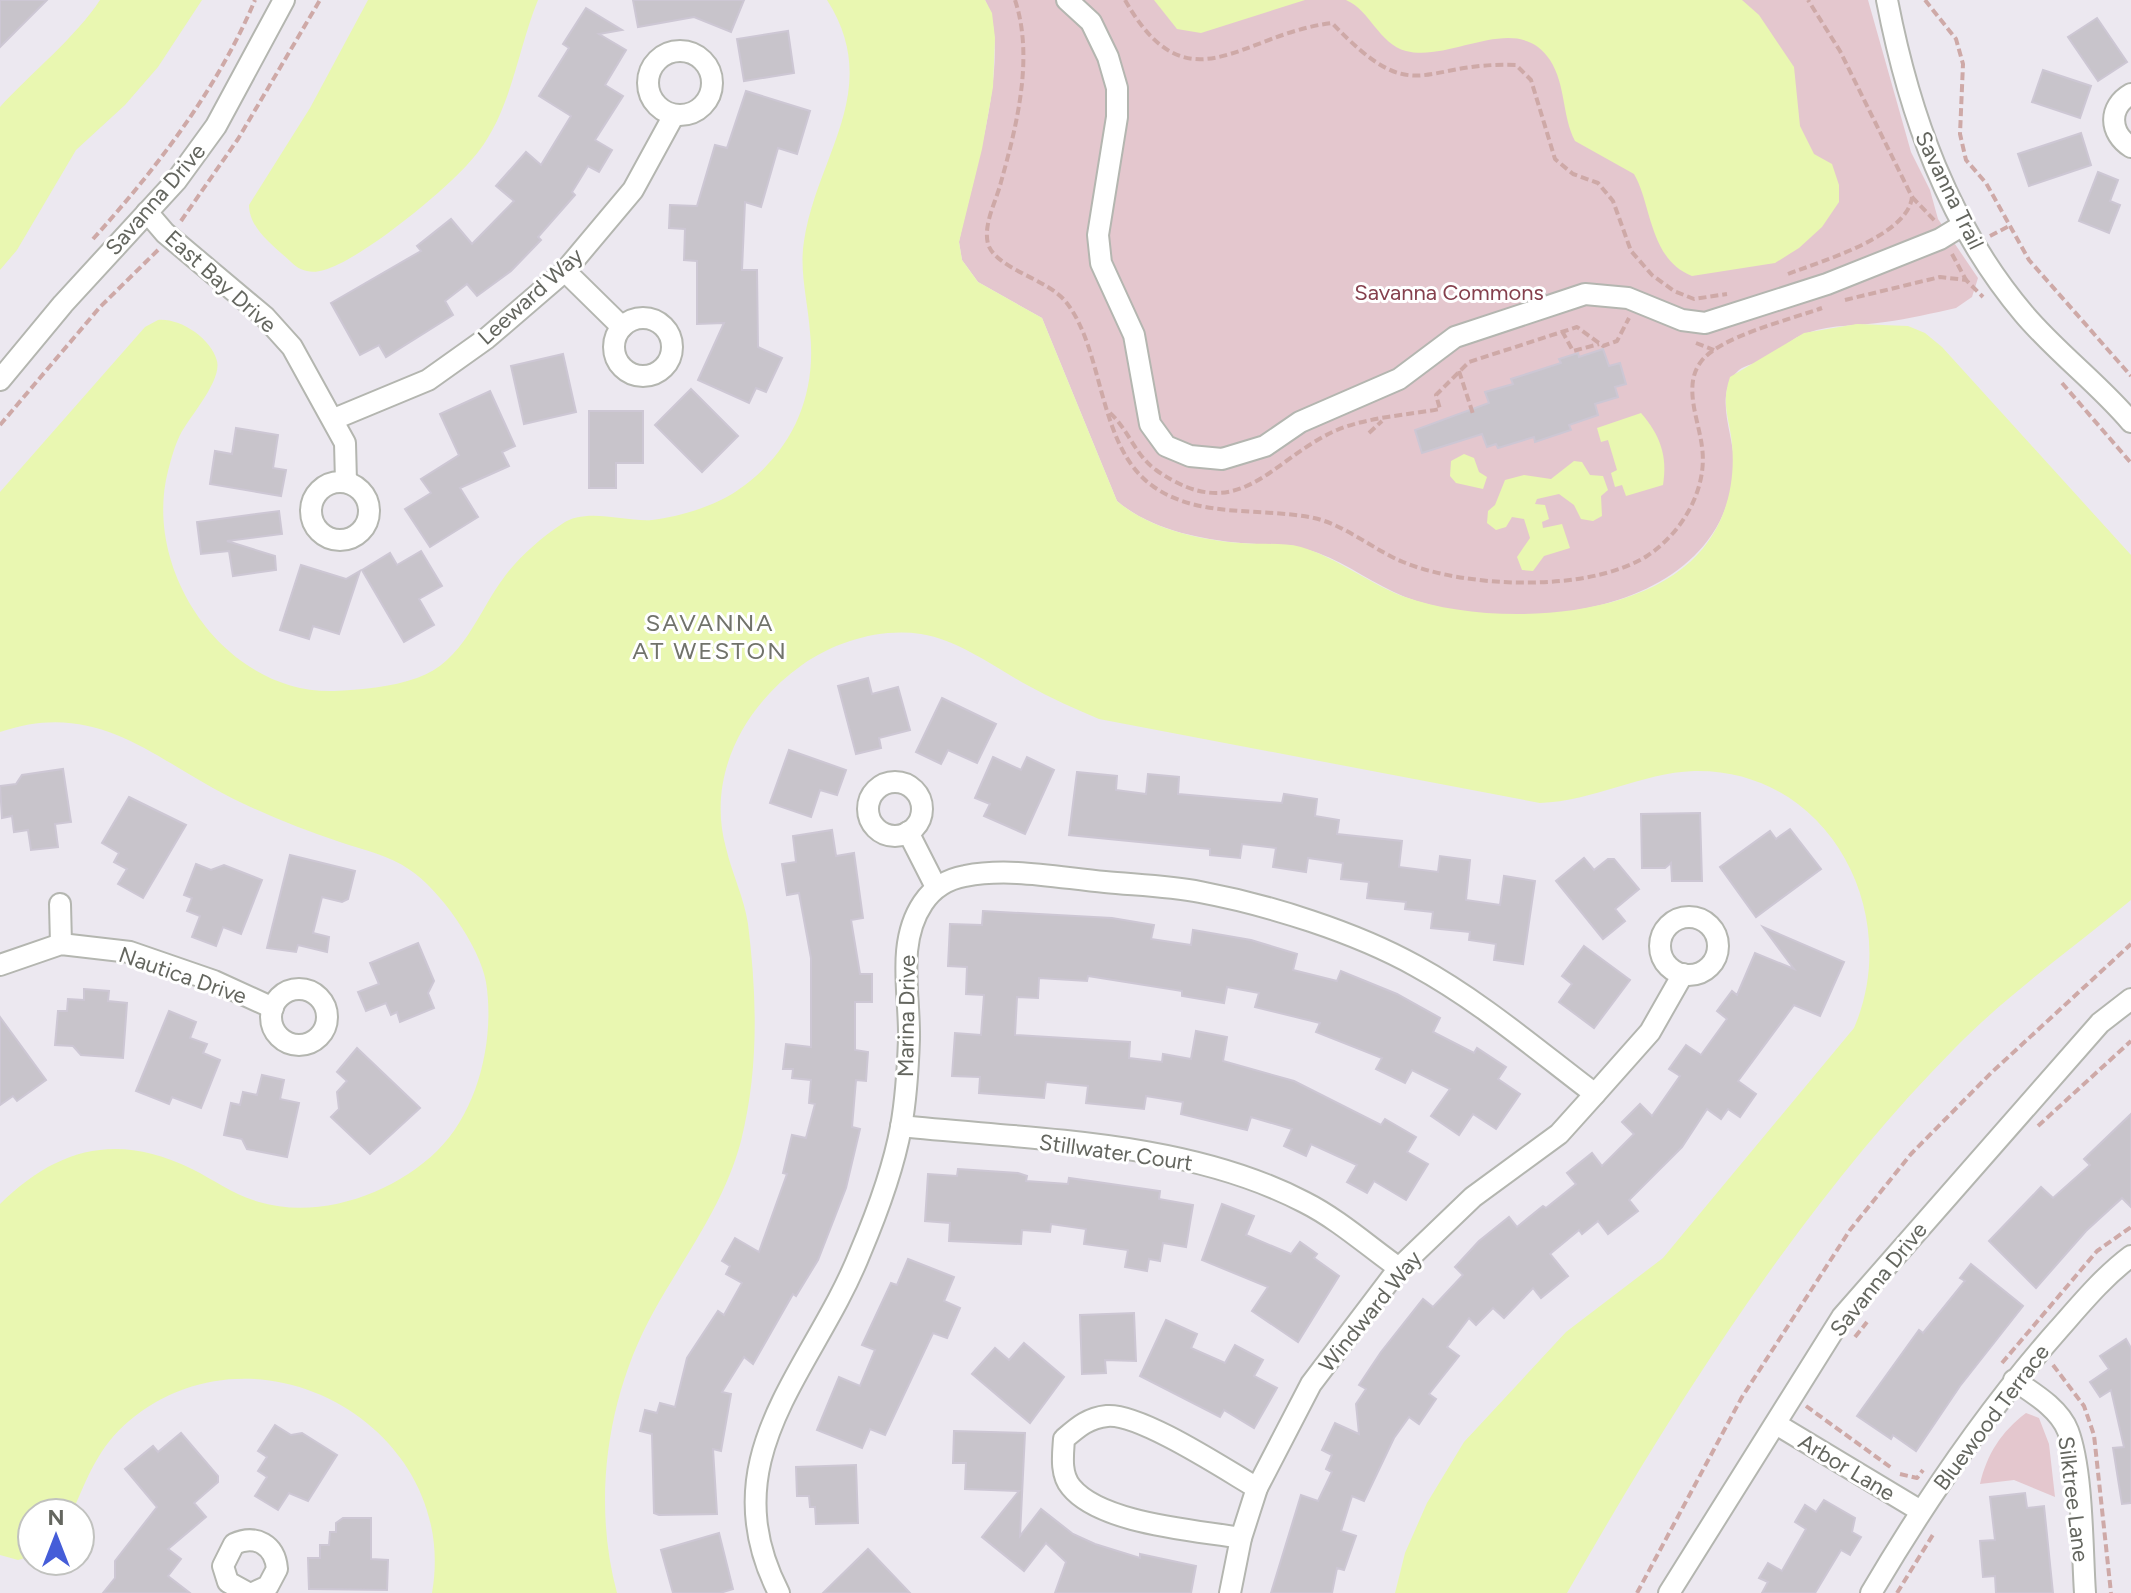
<svg xmlns="http://www.w3.org/2000/svg" width="2131" height="1593" viewBox="0 0 2131 1593" font-family="Figtree,sans-serif">
<rect width="100%" height="100%" fill="#ece8f0"/>
<g fill="#e4c7ce">
<path d="M985 0H1868L1911 152 1930 190 1938 219 1978 278 1972 297 1956 308C1933 313 1909 319 1885 322 1859 326 1833 324 1807 333 1793 337 1780 351 1767 358 1759 363 1745 365 1739 370 1711 394 1736 438 1734 468 1724 616 1514 638 1405 597 1375 585 1348 564 1318 553 1292 544 1269 545 1241 543 1198 539 1150 529 1117 501L1042 318 978 282 962 260 959 242C971 182 1014 54 985 0Z"/>
<path d="M2026 1413 2039 1418 2049 1444 2055 1497 2014 1480 1980 1484C1987 1454 2001 1432 2026 1413Z"/>
</g>
<g fill="#e9f7b1">
<path d="M100 0H202L158 67 125 105 76 150 17 250 0 270V107C31 73 76 37 100 0Z"/>
<path d="M368 0H538C522 39 515 83 497 121 491 133 483 147 474 157 449 188 361 260 324 270 311 274 300 271 291 262 274 246 249 229 249 205L310 108Z"/>
<path d="M827 0H985L992 13 995 38 993 87 982 149 959 242 962 260 978 282 1042 318 1117 501C1150 529 1199 540 1241 543 1261 545 1282 542 1301 547 1338 558 1369 584 1405 597 1487 626 1636 622 1698 554 1729 521 1738 473 1730 430 1726 409 1723 398 1730 377L1804 333 1857 324 1908 326 1925 333 1942 347 2131 555V900C2072 949 2009 993 1955 1048 1803 1201 1674 1406 1567 1593H1395L1405 1553 1427 1503 1464 1442 1566 1332 1663 1258 1854 1028C1904 913 1828 768 1694 771 1641 773 1594 801 1540 803L1099 719C1075 709 1051 698 1027 685 994 667 959 640 921 634 879 628 835 642 802 665 744 706 706 776 726 848 732 874 744 897 748 924 757 997 759 1069 741 1141 724 1205 685 1255 654 1311 607 1395 592 1501 617 1593H432C461 1427 257 1313 129 1421 99 1446 87 1478 72 1513H32V1556L18 1560 0 1555V1204C57 1148 117 1132 192 1169 214 1180 234 1195 259 1202 319 1220 393 1194 437 1151 479 1110 495 1038 486 982 480 946 439 889 410 870 389 855 364 850 340 842 307 831 274 818 242 803 158 764 102 697 0 732V492L145 327 158 320C180 318 211 338 217 361 222 381 189 417 180 435 175 445 171 459 168 471 142 571 225 694 334 691 360 690 392 687 417 678 464 662 478 611 505 576 519 557 542 537 562 524 586 507 624 522 652 520 678 517 716 506 738 490 792 453 817 396 810 332 808 302 799 271 804 241 817 155 884 89 827 0Z"/>
<path d="M1154 0H1305L1201 33 1177 29Z"/>
<path d="M1346 0H1742L1759 15 1794 67 1800 126 1814 154 1832 164 1839 185V202L1822 227 1799 248 1775 263 1692 276C1649 259 1652 205 1634 174L1575 141C1562 116 1566 85 1550 60 1517 10 1452 63 1406 51 1379 44 1370 10 1346 0Z"/>
<path d="M1641 413C1660 435 1668 456 1663 485L1626 496 1622 485 1615 487 1611 473 1617 470 1608 440 1601 442 1597 428Z"/>
<path d="M1464 454 1474 458 1479 472 1487 477 1483 489 1456 483 1450 476 1451 461Z"/>
<path d="M1574 461 1582 462 1590 475 1603 476 1608 490 1601 496 1602 516 1593 521 1581 519 1574 505 1559 494 1537 499 1535 504 1545 505 1549 519 1542 522 1543 528 1562 524 1570 548 1544 556 1533 571 1522 570 1517 557 1530 538 1524 519 1512 517 1506 527 1496 530 1487 523 1488 511 1495 505 1505 480 1524 475 1551 479Z"/>
</g>
<g fill="#c8c4cb" stroke="#cdc7d4" stroke-width="2">
<path d="M0 0H47L0 47Z"/>
<path d="M633 0H744L731 32 694 17 638 27Z"/>
<path d="M586 8 622 30 599 34 626 50 605 85 623 96 595 140 612 150 599 172 588 166 572 192 575 195 538 237 541 240 511 271 477 296 467 284 445 301 453 315 386 357 379 345 360 355 331 303 421 251 417 246 451 219 472 244 514 201 496 186 526 152 541 165 571 116 539 96 569 48 563 44Z"/>
<path d="M2097 18 2127 62 2098 81 2068 37Z"/>
<path d="M788 31 794 73 744 81 737 39Z"/>
<path d="M2043 70 2091 86 2080 118 2032 102Z"/>
<path d="M746 91 810 111 797 154 778 148 761 207 745 202 742 270H757L758 347 782 358 766 392 756 388 749 403 698 380 724 323 697 324V261L684 260 685 229 669 228 670 205 697 206 715 145 727 148Z"/>
<path d="M2081 133 2091 165 2029 186 2018 154Z"/>
<path d="M2098 172 2118 180 2110 201 2120 205 2109 233 2079 221Z"/>
<path d="M1603 349 1609 366 1620 363 1626 384 1615 387 1618 397 1595 404 1598 415 1569 425 1571 430 1535 442 1534 437 1498 448 1496 444 1487 447 1482 434 1422 453 1415 430 1489 403 1485 392 1513 384 1511 379 1561 363 1559 359 1578 353 1579 357Z"/>
<path d="M563 354 576 412 524 424 511 366Z"/>
<path d="M691 389 738 436 702 472 655 425Z"/>
<path d="M490 391 515 446 502 452 509 466 460 488 478 517 430 547 405 509 431 493 421 479 459 455 440 414Z"/>
<path d="M589 411H643V463H616V488H589Z"/>
<path d="M236 428 278 435 273 468 286 470 281 496 210 484 215 451 232 454Z"/>
<path d="M279 511 282 534 227 541 275 556 276 570 233 576 229 551 201 554 197 522Z"/>
<path d="M421 551 442 586 419 599 434 625 404 642 362 570 390 553 397 565Z"/>
<path d="M301 565 346 579 360 571 339 634 313 626 309 639 280 630Z"/>
<path d="M868 678 872 694 898 687 910 730 879 738 881 748 856 754 838 686Z"/>
<path d="M942 698 996 724 977 763 948 750 941 764 916 752Z"/>
<path d="M789 750 846 770 837 795 820 790 811 817 770 803Z"/>
<path d="M993 757 1021 770 1027 757 1054 770 1025 834 984 816 990 804 975 798Z"/>
<path d="M63 769 71 822 55 824 58 847 31 850 28 830 14 832 12 816 2 818 0 786 16 784 22 775Z"/>
<path d="M1077 772 1117 776 1116 790 1146 794 1148 774 1179 777 1178 794 1282 803 1284 794 1317 799 1315 816 1339 820 1337 834 1402 841 1399 867 1438 872 1440 856 1470 860 1466 900 1500 905 1504 876 1535 881 1523 964 1494 960 1496 944 1469 940 1470 932 1431 928 1433 912 1405 909 1406 902 1367 898 1369 882 1341 879 1343 863 1308 858 1306 872 1273 867 1276 848 1242 844 1240 858 1210 855V849L1069 835Z"/>
<path d="M129 797 186 825 143 898 118 884 127 869 114 862 119 853 102 843Z"/>
<path d="M1700 813 1702 881H1672L1671 863 1665 868H1642L1641 814Z"/>
<path d="M1790 829 1821 869 1756 917 1720 867 1770 831 1776 839Z"/>
<path d="M832 830 836 856 854 853 863 918 851 920 860 974H872V1002H855V1050L868 1052 866 1081 856 1080 852 1127 860 1129 846 1188 818 1260 796 1296 793 1294 753 1364 744 1357 722 1392 731 1394 721 1451 713 1449 717 1514 659 1515 654 1513 652 1434 640 1431 645 1410 657 1413 660 1403 675 1407 687 1358 718 1311 724 1315 742 1283 726 1274 730 1266 722 1261 735 1238 759 1252 787 1174 783 1173 792 1135 806 1138 815 1104 809 1103 811 1080 792 1078 793 1069H783L786 1044 811 1047V958L799 893 787 895 782 864 796 862 793 836Z"/>
<path d="M290 855 355 871 348 899 342 902 322 897 313 933 329 937 327 952 298 945 296 952 267 948Z"/>
<path d="M1584 858 1594 870 1608 859H1614L1639 889 1615 909 1625 921 1603 939 1556 881Z"/>
<path d="M196 864 211 870 224 865 262 880 241 934 223 927 216 946 192 937 200 916 187 911 192 898 184 895Z"/>
<path d="M983 911 1112 918 1154 925 1151 939 1191 945 1193 930 1251 940 1297 954 1293 970 1337 981 1341 971 1397 994 1440 1018 1433 1032 1474 1053 1477 1048 1506 1067 1498 1079 1520 1094 1496 1129 1473 1114 1459 1135 1431 1116 1450 1089 1412 1070 1405 1083 1376 1069 1382 1058 1316 1032 1320 1023 1255 1007 1259 993 1227 987 1224 1003 1182 996V991L1088 976 1087 981 1039 978 1038 998 1017 997 1015 1035 1130 1042 1129 1058 1162 1062 1163 1054 1191 1059 1196 1031 1227 1037 1223 1061 1294 1081 1381 1125 1385 1119 1416 1137 1407 1152 1428 1164 1406 1200 1374 1181 1367 1193 1347 1182 1357 1165 1311 1144 1306 1156 1284 1146 1292 1129 1251 1117 1247 1130 1181 1114 1183 1102 1146 1096 1144 1109 1086 1103 1088 1086 1046 1082 1044 1098 979 1093 980 1077 952 1076 955 1033 981 1035 984 995 966 994 967 967 948 966 950 924 982 925Z"/>
<path d="M1763 927 1844 962 1820 1016 1794 1005 1738 1081 1756 1094 1740 1117 1728 1109 1721 1119 1707 1109 1682 1147 1629 1200 1638 1211 1608 1234 1598 1221 1582 1234 1579 1230 1550 1254 1568 1276 1541 1298 1533 1288 1504 1318 1493 1308 1476 1325 1469 1318 1447 1347 1459 1356 1429 1394 1436 1399 1419 1424 1409 1417 1394 1438 1364 1501 1352 1496 1341 1531 1356 1536 1344 1570 1337 1568 1332 1593H1271L1301 1495 1318 1501 1332 1472 1326 1469 1332 1455 1322 1450 1335 1423 1359 1434 1356 1404 1366 1389 1359 1385 1381 1352 1423 1299 1433 1307 1463 1275 1455 1267 1479 1241 1509 1217 1517 1227 1543 1206 1546 1208 1576 1184 1567 1173 1592 1153 1602 1166 1634 1134 1622 1122 1640 1104 1652 1116 1680 1076 1669 1069 1686 1045 1701 1055 1727 1019 1717 1011 1732 991 1737 995 1755 953 1794 969Z"/>
<path d="M418 943 434 981 428 993 434 1008 400 1022 397 1012 391 1015 386 1003 366 1011 358 992 379 984 370 963Z"/>
<path d="M1584 946 1630 980 1594 1028 1559 1002 1572 984 1562 976Z"/>
<path d="M84 989 109 991 108 1001 127 1003 123 1058 81 1055 73 1046 55 1045 58 1011H67L68 999 84 1000Z"/>
<path d="M169 1011 196 1022 190 1038 207 1044 203 1053 220 1060 201 1108 172 1097 169 1104 136 1091Z"/>
<path d="M0 1017 46 1080 17 1101 13 1096 0 1105Z"/>
<path d="M357 1048 420 1108 370 1154 331 1117 339 1109 337 1092 347 1081 337 1072Z"/>
<path d="M262 1075 284 1080 280 1099 299 1103 287 1157 247 1149 242 1139 224 1135 231 1103 240 1105 243 1092 257 1095Z"/>
<path d="M2131 1114V1207L2122 1198 2086 1231 2036 1288 1989 1241 2041 1187 2053 1198 2090 1165 2084 1159Z"/>
<path d="M958 1169 1018 1173 1027 1176 1026 1181 1068 1184 1069 1178 1160 1191 1159 1199 1193 1205 1186 1247 1163 1243 1160 1261 1149 1259 1147 1271 1125 1267 1128 1250 1084 1244 1086 1229 1051 1224 1050 1232 1022 1230 1021 1244 949 1241 950 1223 925 1221 928 1174 957 1176Z"/>
<path d="M1222 1204 1254 1216 1246 1235 1291 1254 1300 1242 1317 1254 1314 1258 1339 1276 1298 1342 1252 1311 1268 1287 1202 1260Z"/>
<path d="M908 1259 954 1277 944 1301 960 1308 947 1338 933 1333 885 1435 870 1429 862 1448 817 1430 839 1377 860 1386 875 1350 862 1345 891 1283 897 1285Z"/>
<path d="M1971 1264 2023 1306 1960 1386 1916 1451 1893 1435 1891 1439 1857 1416 1919 1330 1923 1333 1965 1281 1960 1278Z"/>
<path d="M1134 1313 1136 1361 1105 1360 1106 1373 1082 1374 1080 1315Z"/>
<path d="M1166 1320 1197 1334 1191 1348 1225 1363 1235 1345 1263 1360 1254 1376 1277 1388 1254 1428 1224 1410 1220 1417 1140 1376Z"/>
<path d="M2126 1339 2131 1348V1503L2122 1504 2113 1448 2124 1447 2111 1390 2100 1397 2090 1382 2109 1369 2100 1356Z"/>
<path d="M1024 1343 1064 1377 1030 1423 972 1374 995 1348 1009 1360Z"/>
<path d="M275 1425 291 1435 302 1433 337 1455 308 1501 289 1493 278 1510 255 1496 267 1477 258 1471 267 1457 258 1451Z"/>
<path d="M954 1431 1025 1433 1020 1536 1041 1509 1073 1534 1095 1544 1140 1558V1554L1196 1566 1191 1593H1055L1066 1562 1046 1543 1024 1571 982 1537 1019 1491 965 1489 966 1463H953Z"/>
<path d="M181 1433 218 1476V1482L194 1503 206 1517 168 1549 181 1559 168 1576 190 1593H103L115 1578V1561L157 1507 125 1469 153 1446 158 1452Z"/>
<path d="M856 1465 858 1523 816 1524 815 1507H810L809 1496H797L796 1467Z"/>
<path d="M2025 1493 2027 1508 2044 1506 2053 1593H1996L1995 1576 1983 1577 1980 1541 1995 1540 1990 1497Z"/>
<path d="M1824 1500 1855 1518 1852 1532 1861 1537 1850 1555 1841 1550 1815 1593H1762L1768 1582 1759 1578 1768 1563 1782 1571 1806 1529 1795 1522 1805 1505 1816 1512Z"/>
<path d="M343 1518H371V1559L388 1560 387 1590 309 1589 308 1558H320V1545H329L330 1532H336V1523Z"/>
<path d="M719 1533 733 1589 720 1593H673L661 1550Z"/>
<path d="M868 1549 910 1593H823Z"/>
</g>
<g fill="none" stroke-linecap="round" stroke-linejoin="round">
<g stroke="#b4b6b0" stroke-width="24">
<g id="minor">
<path d="M1067 0 1091 22 1108 57 1117 88V117L1098 235 1101 263 1134 335 1150 424 1166 446 1190 456 1222 459 1265 446 1300 422 1399 379 1455 337 1585 294 1628 298 1682 320 1705 323 1827 284 1940 239 1963 225"/>
<path d="M1887 0C1909 114 1948 224 2024 314 2057 353 2098 383 2131 422"/>
<circle cx="680" cy="83" r="32"/>
<path d="M2131 94C2108 107 2109 133 2131 147"/>
<path d="M147 212 165 233 265 317 292 347 345 443 346 482"/>
<path d="M565 271 622 327"/>
<circle cx="643" cy="347" r="29"/>
<path d="M0 380 63 304 176 181 216 126 284 0"/>
<path d="M334 419 428 380 487 338 565 271 633 190 674 115"/>
<circle cx="340" cy="511" r="29"/>
<circle cx="895" cy="809" r="27"/>
<path d="M908 832 936 887"/>
<path d="M60 904 61 944"/>
<circle cx="1689" cy="946" r="29"/>
<path d="M0 965 61 944 130 952 214 981 273 1008"/>
<circle cx="299" cy="1017" r="28"/>
<path d="M901 1126C1033 1140 1185 1140 1304 1202 1338 1219 1368 1246 1399 1268"/>
<path d="M2014 1380C2033 1393 2059 1408 2068 1431 2083 1471 2082 1549 2085 1593"/>
<path d="M1776 1424 1919 1510"/>
<path d="M1241 1538C1196 1530 1101 1524 1071 1487 1060 1474 1063 1454 1064 1439 1078 1427 1088 1418 1107 1416 1140 1413 1226 1470 1257 1488"/>
<path d="M248 1593 228 1582 223 1566 234 1544C256 1534 275 1545 277 1569L268 1586 253 1593"/>
<path d="M779 1593C709 1457 813 1371 860 1253 877 1213 893 1171 901 1127 906 1099 908 1068 909 1039 910 994 896 943 923 903 933 888 948 879 965 876 1010 867 1060 878 1105 882 1136 885 1169 886 1200 892 1269 905 1355 932 1416 966 1480 1001 1537 1050 1595 1094"/>
<path d="M1230 1593 1241 1538 1257 1488 1311 1384 1399 1268 1473 1197 1559 1134 1595 1094 1650 1032 1683 974"/>
<path d="M1669 1593 1842 1317 2100 1023 2131 999"/>
<path d="M1871 1593C1926 1500 1986 1411 2058 1330 2081 1304 2103 1277 2131 1256"/>
</g>
</g>
<g stroke="#cea9a7" stroke-width="4" stroke-dasharray="8 4" stroke-linecap="butt">
<path d="M1015 0C1034 57 1017 125 1001 182 996 202 983 224 988 244 996 269 1048 279 1066 302 1105 351 1097 448 1154 487 1200 519 1262 507 1314 518 1345 525 1374 550 1403 562 1466 588 1588 593 1647 556 1682 533 1708 489 1702 447 1699 421 1683 387 1700 363 1717 337 1792 319 1822 308"/>
<path d="M1125 0C1188 111 1240 34 1332 23 1416 111 1419 61 1516 65L1531 80 1555 159 1573 174 1598 183 1613 201 1631 251 1652 275 1674 291 1694 299 1727 294"/>
<path d="M1925 0 1956 39 1963 64 1960 134 1966 160 1986 183 2029 260 2131 376"/>
<path d="M1912 197 1935 221"/>
<path d="M181 221 238 139 320 0"/>
<path d="M1990 236 2009 226"/>
<path d="M93 239C157 168 218 88 255 0"/>
<path d="M1952 254 1966 280"/>
<path d="M1788 274C1822 261 1908 236 1912 197L1840 51 1808 0"/>
<path d="M1845 300 1940 277 1966 280 1983 297"/>
<path d="M1562 331 1573 351 1599 344"/>
<path d="M1696 343 1714 350"/>
<path d="M1459 371 1473 414"/>
<path d="M2062 383 2131 463"/>
<path d="M1110 413C1128 429 1135 455 1156 470 1240 529 1270 459 1337 430 1368 417 1408 415 1440 409L1436 395 1469 362 1577 327 1603 346 1617 341 1629 318"/>
<path d="M0 425 100 307 158 250"/>
<path d="M1369 433 1382 421"/>
<path d="M2038 1126 2131 1041"/>
<path d="M1855 1337 1867 1322"/>
<path d="M2002 1363 2097 1251 2131 1227"/>
<path d="M2053 1365 2084 1406 2094 1435 2111 1593"/>
<path d="M1806 1406 1893 1469"/>
<path d="M1900 1474 1917 1478 1923 1470"/>
<path d="M1637 1593 1742 1397 1850 1230 1911 1154 1991 1073 2131 944"/>
<path d="M1897 1593 1934 1533"/>
</g>
<use href="#minor" stroke="#fff" stroke-width="20"/>
</g>
<g text-anchor="middle" stroke-width="6" stroke-linejoin="round" paint-order="stroke">
<g font-size="22" fill="#64665f" stroke="#fff">
<text transform="translate(1950 190) rotate(64)" y="8">Savanna Trail</text>
<text transform="translate(155 199) rotate(-49)" y="8">Savanna Drive</text>
<text transform="translate(221 281) rotate(42)" y="8">East Bay Drive</text>
<text transform="translate(530 296) rotate(-42)" y="8">Leeward Way</text>
<text transform="translate(183 975) rotate(19)" y="8">Nautica Drive</text>
<text transform="translate(906 1016) rotate(-89)" y="8">Marina Drive</text>
<text transform="translate(1116 1152) rotate(8)" y="8">Stillwater Court</text>
<text transform="translate(1878 1279) rotate(-51)" y="8">Savanna Drive</text>
<text transform="translate(1370 1311) rotate(-51)" y="8">Windward Way</text>
<text transform="translate(1991 1417) rotate(-53)" y="8">Bluewood Terrace</text>
<text transform="translate(1847 1467) rotate(31)" y="8">Arbor Lane</text>
<text transform="translate(2074 1499) rotate(83)" y="8">Silktree Lane</text>
</g>
<g font-size="22" fill="#85404d" stroke="#fff">
<text x="1449" y="300">Savanna Commons</text>
</g>
<g font-size="24" letter-spacing="2" fill="#71736b" stroke="#fff">
<text x="710" y="631">SAVANNA<tspan x="710" dy="28">AT WESTON</tspan></text>
</g>
</g>
<g transform="translate(56 1537)"><circle r="38" fill="#ffffff" stroke="#c1c2bf" stroke-width="2"/>
<path d="M0-6L14 30L0 20L-14 30Z" fill="#455dd8"/>
<text y="-12" font-size="22" font-weight="bold" text-anchor="middle" fill="#64665f">N</text>
</g>
</svg>
